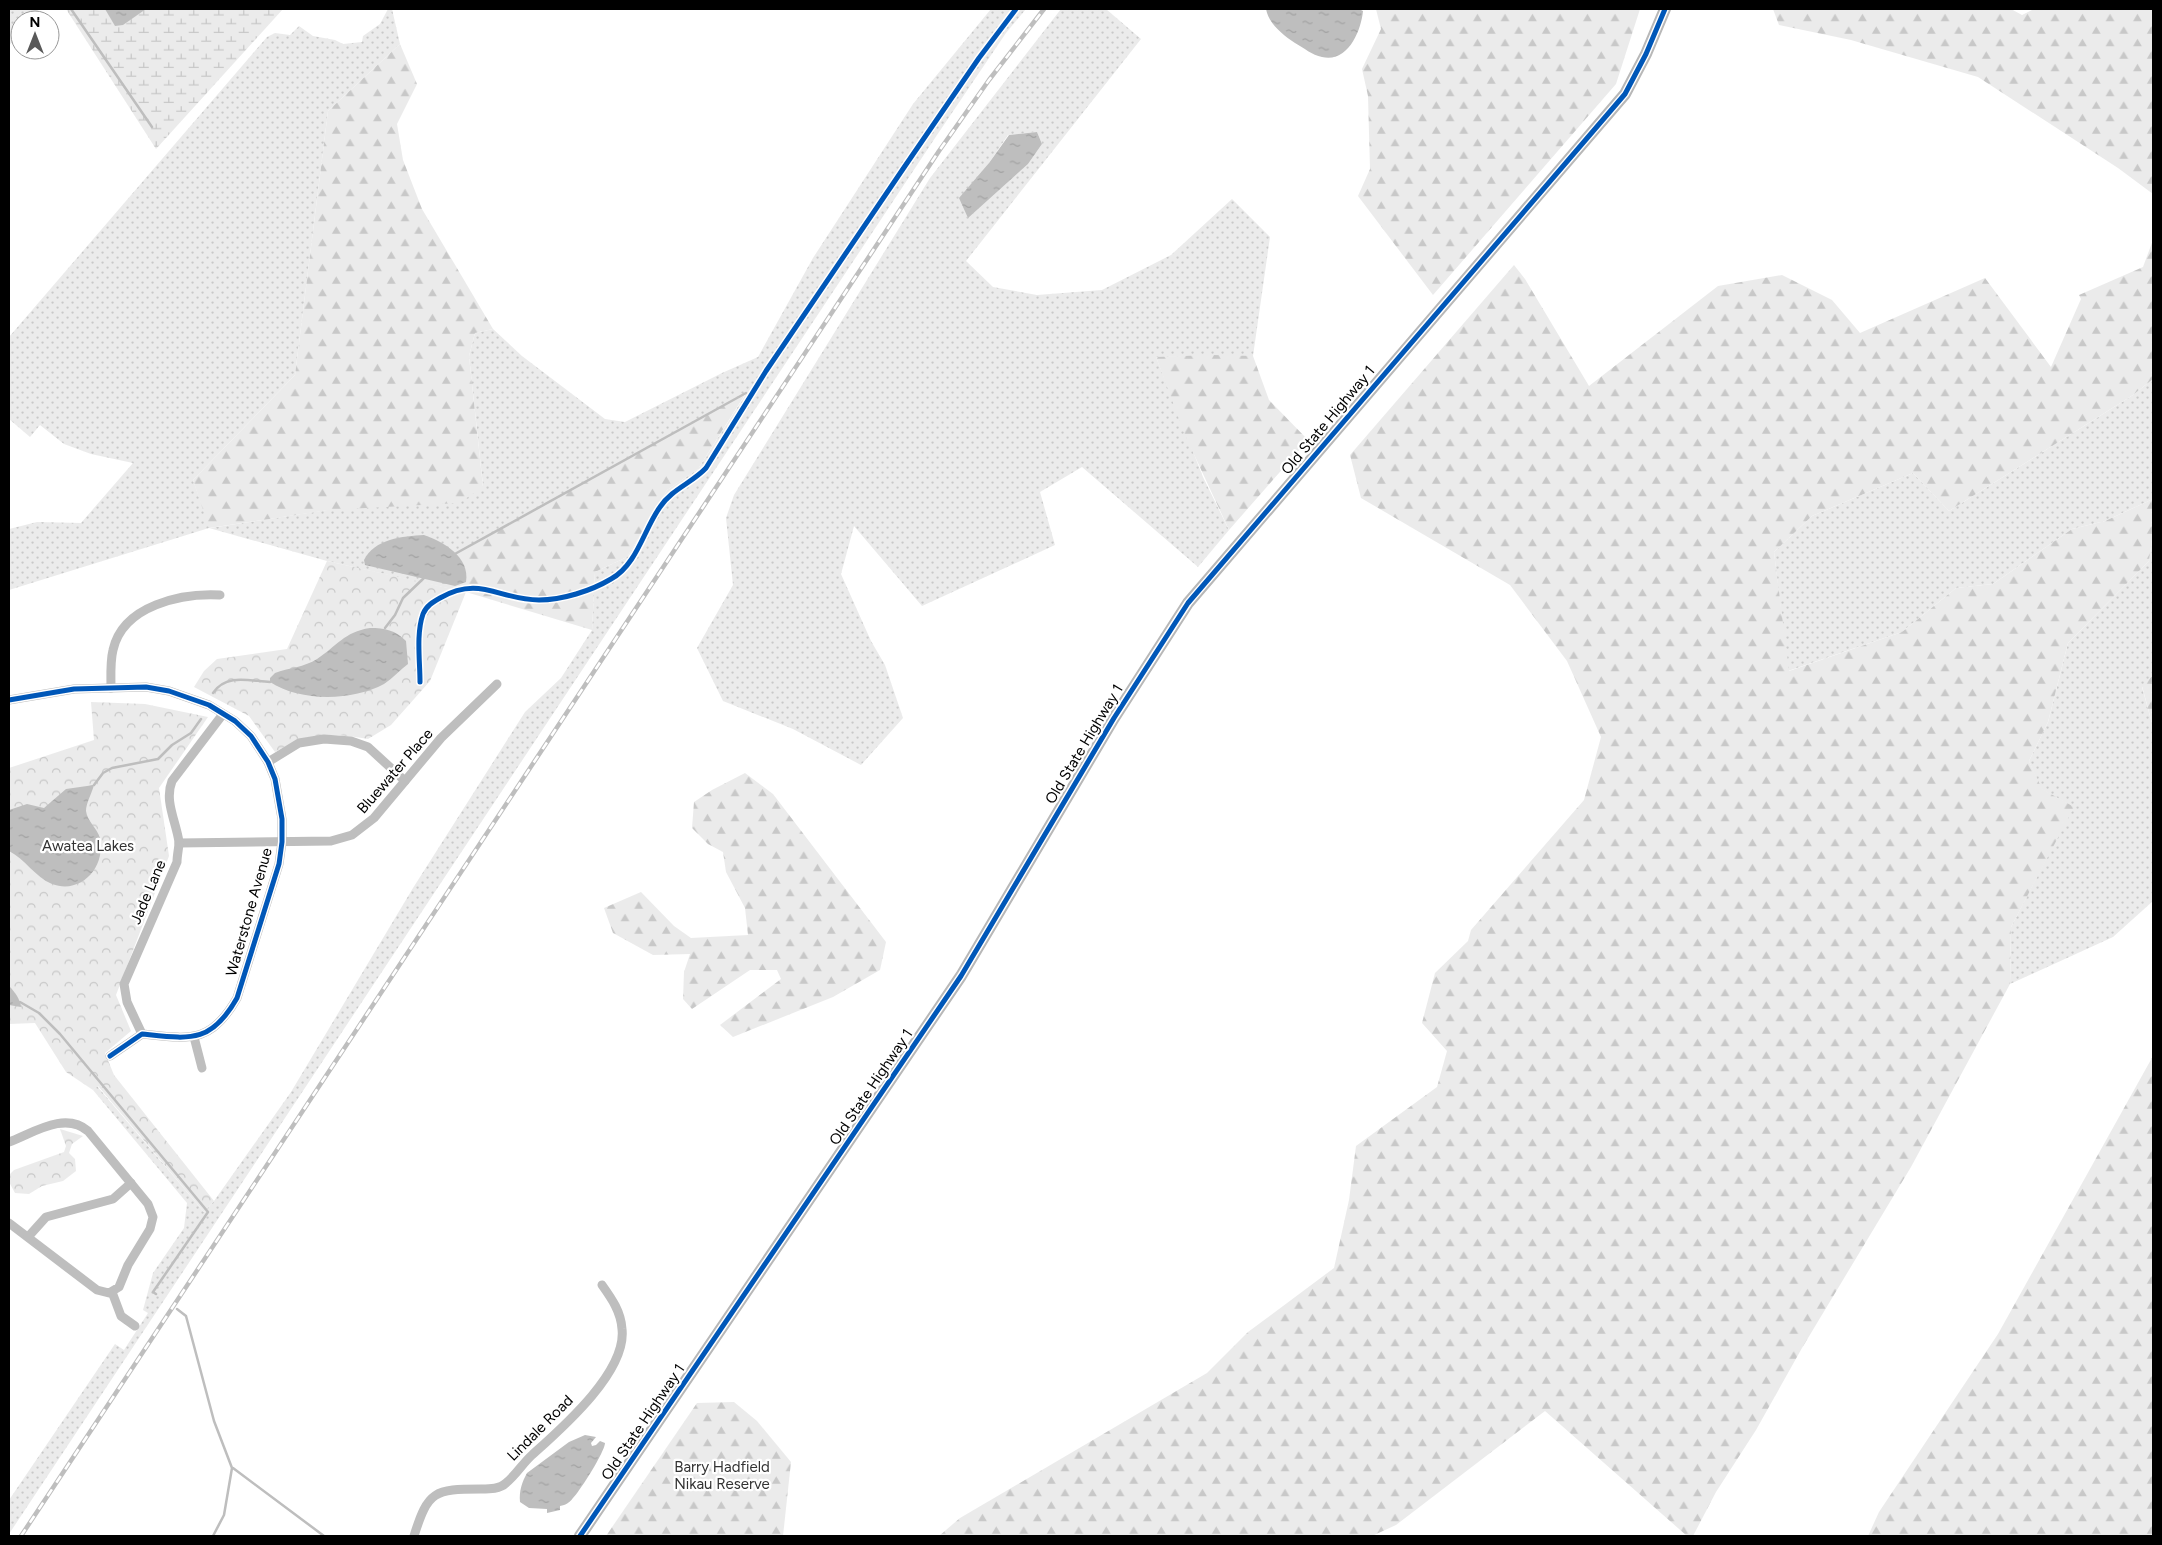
<svg xmlns="http://www.w3.org/2000/svg" width="2162" height="1545" viewBox="0 0 2162 1545" font-family="Figtree,sans-serif">
<defs>
<pattern id="grass-dots" width="8" height="8" patternUnits="userSpaceOnUse" patternTransform="scale(1.25)"><rect width="8" height="8" fill="#ebebeb"/><path d="M2 2h.1M6 6h.1" fill="none" stroke="#c8c8c8" stroke-width="1.8" stroke-linecap="round"/></pattern>
<pattern id="forest-firs" width="22" height="20" patternUnits="userSpaceOnUse" patternTransform="scale(1.25)"><rect width="22" height="20" fill="#ebebeb"/><path d="M5 1l3.5 6h-7zM16 11l3.5 6h-7z" fill="#c8c8c8"/></pattern>
<pattern id="wetland-marsh" width="20" height="14" patternUnits="userSpaceOnUse" patternTransform="scale(1.25)"><rect width="20" height="14" fill="#ebebeb"/><path d="M1 5h8M5 5V1M11 12h8M15 12V8" fill="none" stroke="#c8c8c8"/></pattern>
<pattern id="park-crowns" width="20" height="18" patternUnits="userSpaceOnUse" patternTransform="scale(1.25)"><rect width="20" height="18" fill="#ebebeb"/><path d="M2 6a3 3 0 1 1 6 0M12 15a3 3 0 1 1 6 0" fill="none" stroke="#c8c8c8"/></pattern>
<pattern id="water-ripples" width="26" height="14" patternUnits="userSpaceOnUse" patternTransform="scale(1.25)"><rect width="26" height="14" fill="#bebebe"/><path d="M2 4q2-2 4 0t4 0M15 11q2-2 4 0t4 0" fill="none" stroke="#a2a2a2"/></pattern>
</defs>
<rect width="100%" height="100%" fill="#fff"/>
<g fill="url(#grass-dots)" fill-rule="evenodd">
<path d="M9 9H39L30 20H20V32L9 46Z"/>
<path d="M388 9H392L400 44 328 111 295 375 193 480 210 528 483 486 469 356 475 333 493 329 522 356 605 419 625 422 722 373 758 357 813 258 913 104 991 9H1026L1006 33 937 135 9 1534V1500L115 1344 124 1350 148 1313 143 1310 153 1273 184 1228 187 1203 93 1090 97 1086 204 1212 214 1201 291 1092 413 888 525 712 561 678 592 630 595 572 627 557 667 490 698 469 746 394 449 557 419 582 327 561 209 528 9 590V529L37 522 81 523 133 463 91 454 64 444 40 425 30 437 9 419V337L267 37 275 33 290 35 299 26 313 36 335 40 343 44 362 42 363 36 380 24Z"/>
<path d="M1061 9H1106L1141 39 966 261 993 287 1037 295 1102 290 1171 255 1232 199 1270 237 1253 356 1156 357 1203 477 1229 530 1198 567 1082 467 1040 492 1055 545 922 606 854 526 841 574 871 641 885 665 903 718 861 765 793 729 723 701 697 648 733 585 726 518 734 495 930 178ZM1037 132 1042 144 1028 164 968 217 989 163 1008 135Z"/>
<path d="M2153 379V499L2105 521 2072 529 1993 584 1956 588 1902 632 1788 671 1774 552 1812 516 1913 473 1949 511 2133 395Z"/>
<path d="M2153 532V675L2142 687 2153 727V901L2113 937 2010 984 2011 927 2073 807 2041 789 2029 761 2048 722 2068 643 2149 561Z"/>
</g>
<g fill="url(#forest-firs)">
<path d="M1376 9H1640L1616 84 1433 295 1358 196 1370 169 1368 96 1362 69 1381 29Z"/>
<path d="M1773 9H2011L2022 15 2034 9H2153V194L2118 168 1978 77 1851 40 1779 25Z"/>
<path d="M400 44 417 84 397 124 403 160 422 209 493 329 475 333 469 356 483 487 459 503 329 510 209 528 193 480 295 375 328 111Z"/>
<path d="M2153 240V379L2133 395 1949 511 1913 473 1812 516 1774 552 1789 671 1902 632 1956 588 1993 584 2072 529 2105 521 2153 499V532L2149 561 2068 643 2048 722 2029 761 2042 789 2074 807 2011 927 2010 984 1911 1167 1802 1348 1756 1430 1716 1492 1693 1536H1687L1545 1411 1396 1525 1372 1536H939L960 1518 1207 1373 1248 1332 1334 1268 1349 1200 1356 1146 1437 1087 1447 1051 1422 1023 1435 973 1468 941 1471 930 1584 800 1601 737 1567 661 1510 585 1361 498 1350 455 1514 265 1525 279 1589 386 1718 286 1782 275 1832 300 1860 333 1985 278 2051 367 2081 299 2079 295 2143 267Z"/>
<path d="M1212 355 1253 356 1269 400 1308 440 1229 530 1185 435 1156 357Z"/>
<path d="M746 393 698 469 667 490 627 557 595 572 592 630 466 592 419 582 449 557Z"/>
<path d="M2153 675V727L2142 686Z"/>
<path d="M745 773 773 794 886 942 880 970 833 997 733 1037 720 1025 781 979 777 970H750L692 1009 683 999 684 972 690 954 653 955 613 933 604 908 641 892 674 926 691 938 748 935 745 908 726 872 723 852 708 844 692 828 694 802 712 790Z"/>
<path d="M2153 1056V1536H1868L1879 1512 1998 1334Z"/>
<path d="M734 1402 757 1421 791 1462 783 1536H606L697 1403Z"/>
</g>
<path fill="url(#wetland-marsh)" d="M66 9H283L156 149Z"/>
<g fill="url(#park-crowns)">
<path d="M327 561 466 592 430 681 391 725 368 739C331 732 307 734 275 752L249 716 194 687 204 671 217 659 287 649Z"/>
<path d="M91 702 145 704 208 717 159 788 169 856 116 995 131 1031 105 1053 114 1075 214 1201 204 1212 98 1086 93 1090 66 1072 35 1023 9 1024V768L94 740Z"/>
<path d="M60 1129 83 1136 72 1144 69 1153 75 1159 76 1171 63 1181 42 1186 29 1194 15 1193 9 1182V1175L14 1170 64 1152 66 1146Z"/>
</g>
<g fill="url(#water-ripples)">
<path d="M105 9H146L123 25 115 26Z"/>
<path d="M1266 9H1359L1363 11C1361 31 1348 63 1322 57 1312 55 1304 48 1295 43 1282 34 1269 24 1266 9Z"/>
<path d="M1037 132 1042 144 1028 164 968 218 959 198 989 163 1009 135Z"/>
<path d="M424 535C444 542 470 557 466 582L455 586 365 565 364 560C374 539 403 536 424 535Z"/>
<path d="M370 628C385 628 395 630 406 641L408 664C400 670 393 678 384 684 353 701 300 702 270 682V678L275 673C288 668 305 667 317 659 337 646 344 632 370 628Z"/>
<path d="M94 785C92 793 86 803 86 811 87 821 97 828 100 838 106 867 81 895 52 884 35 877 25 859 9 851V810L27 804 44 808 66 789Z"/>
<path d="M9 986C15 992 20 999 21 1007L9 1005Z"/>
<path d="M585 1435 596 1437 591 1443 592 1446 596 1445 600 1441 605 1443C605 1452 575 1500 568 1503 565 1505 563 1505 560 1506V1510L547 1513V1509L529 1508 520 1502C519 1491 522 1482 527 1473L569 1442Z"/>
</g>
<g fill="none" stroke-linecap="round" stroke-linejoin="round">
<g stroke="#bebebe" stroke-width="2.5">
<path d="M71 9 152 127"/>
<path d="M453 555 746 393"/>
<path d="M385 628 395 615 403 598 425 577"/>
<path d="M213 693C226 673 250 681 270 682"/>
<path d="M94 785 103 773 112 768 158 759 172 745 191 733 201 719"/>
<path d="M20 1002 39 1013 60 1034 208 1212 153 1292 156 1294"/>
<path d="M177 1309 186 1316 214 1421 232 1468 224 1515 213 1536"/>
<path d="M233 1468 324 1536"/>
</g>
<g stroke="#bebebe" stroke-width="9">
<path d="M111 688C111 676 110 662 113 650 123 605 182 593 220 595"/>
<path d="M9 700 74 689 146 687 169 691 209 705 235 721 251 736 268 762 275 779 282 819V842L279 864 237 998C211 1044 190 1039 142 1034L110 1056"/>
<path d="M268 762 299 743 324 739 351 741 368 747 405 781"/>
<path d="M179 843 331 841 352 835 374 818 441 738 497 684"/>
<path d="M142 1034 127 1002 124 984 177 862C177 855 179 848 179 842 176 821 164 801 172 781L223 714"/>
<path d="M194 1037 202 1068"/>
<path d="M9 1142C33 1133 65 1111 88 1131L148 1204 153 1217 150 1229 128 1265 119 1287 109 1293 97 1290 9 1223"/>
<path d="M28 1237 46 1217 113 1199 131 1183"/>
<path d="M112 1292 121 1316 135 1326"/>
<path d="M414 1536C428 1491 434 1489 481 1489 490 1489 500 1489 506 1483 516 1475 523 1463 532 1455 561 1429 627 1372 622 1329 621 1312 612 1299 602 1285"/>
</g>
<path stroke="#b8b8b8" stroke-width="12" d="M580 1536 961 976 1114 718 1188 603 1625 94 1646 54 1665 9"/>
<g stroke="#bebebe" stroke-width="4.5">
<path id="rail" d="M21 1536 939 151 989 80 1044 9"/>
</g>
<use href="#rail" stroke="#fff" stroke-width="2.5" stroke-dasharray="8" stroke-linecap="butt"/>
<g stroke="#fff" stroke-width="8">
<g id="cycleway">
<path d="M420 682C420 661 416 634 423 614 426 606 433 602 440 598 480 575 499 600 539 600 562 600 591 591 611 579 637 565 644 529 660 507 672 489 692 483 706 468L766 371 905 166 979 58 1016 9"/>
<path d="M9 700 74 689 146 687 169 691 209 705 235 721 251 736 268 762 275 779 282 819V842L279 864 237 998C211 1044 190 1039 142 1034L110 1056"/>
<path d="M580 1536 961 976 1114 718 1188 603 1625 94 1646 54 1665 9"/>
</g>
</g>
<use href="#cycleway" stroke="#0057b8" stroke-width="5"/>
</g>
<g text-anchor="middle" stroke-width="4.5" stroke-linejoin="round" paint-order="stroke">
<g font-size="15" fill="#000" stroke="#fff">
<text transform="translate(1328 420) rotate(-50)" y="5">Old State Highway 1</text>
<text transform="translate(1084 744) rotate(-59)" y="5">Old State Highway 1</text>
<text transform="translate(395 771) rotate(-49)" y="5">Bluewater Place</text>
<text transform="translate(148 892) rotate(-67)" y="5">Jade Lane</text>
<text transform="translate(249 912) rotate(-74)" y="5">Waterstone Avenue</text>
<text transform="translate(871 1087) rotate(-56)" y="5">Old State Highway 1</text>
<text transform="translate(643 1422) rotate(-56)" y="5">Old State Highway 1</text>
<text transform="translate(540 1428) rotate(-45)" y="5">Lindale Road</text>
</g>
<g font-size="15" fill="#323232" stroke="#fff">
<text x="88" y="851">Awatea Lakes</text>
<text x="722" y="1472">Barry Hadfield<tspan x="722" dy="17">Nikau Reserve</tspan></text>
</g>
</g>
<rect width="2162" height="1545" fill="none" stroke="#000000" stroke-width="20"/>
<g transform="translate(35 35)"><circle r="24" fill="#ffffff" stroke="#999999"/>
<path d="M0-4L9 19L0 12L-9 19Z" fill="#595959"/>
<text y="-8" font-size="14" font-weight="bold" text-anchor="middle" fill="#000000">N</text>
</g>
</svg>
